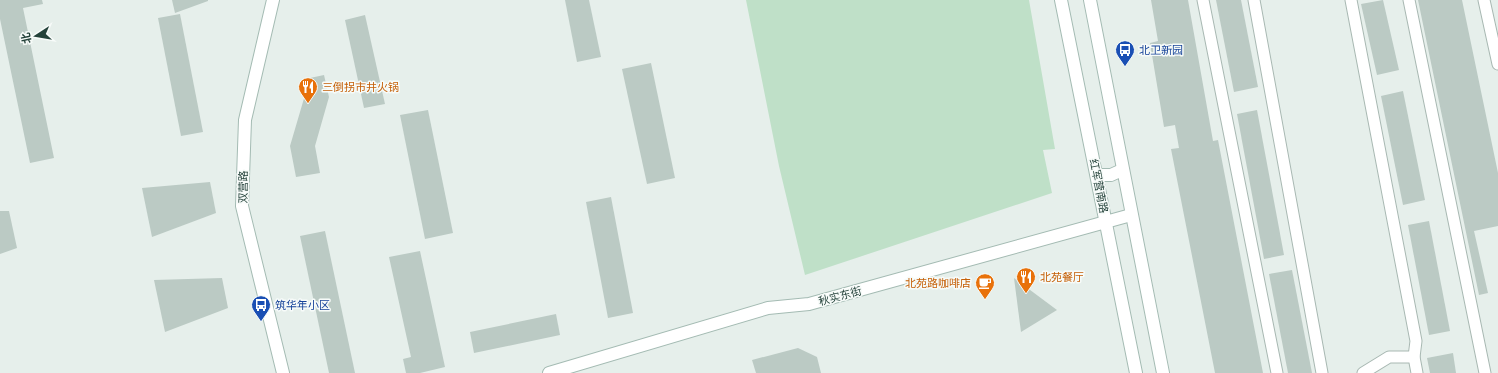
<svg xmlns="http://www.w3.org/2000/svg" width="1498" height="373" viewBox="0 0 1498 373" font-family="Quicksand,'Noto Sans SC',sans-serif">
<rect width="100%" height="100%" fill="#e6efeb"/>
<path fill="#bfe0c8" d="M746 0H1029L1055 149 1043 150 1052 193 805 275 779 166Z"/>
<g fill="#bbcac4">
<path d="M0 0H42L43 4 23 8 54 158 30 163 0 19Z"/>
<path d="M172 0H208V1L175 13Z"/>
<path d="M565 0H589L601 57 577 62Z"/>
<path d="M1151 0H1188L1213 141 1218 140 1263 373H1215L1171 149 1179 148 1175 125 1164 127 1150 43 1158 41Z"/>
<path d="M1216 0H1241L1258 87 1234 92Z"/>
<path d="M1383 0 1399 70 1377 75 1361 4Z"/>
<path d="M1418 0H1462L1498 173V226L1474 231 1488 293 1479 295Z"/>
<path d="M180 14 203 132 181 136 158 18Z"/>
<path d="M365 15 385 104 364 108 345 20Z"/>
<path d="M651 63 675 178 647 184 622 69Z"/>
<path d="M324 75 329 97 315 146 320 173 296 177 290 146 310 78Z"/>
<path d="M1403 91 1425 200 1403 205 1381 96Z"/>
<path d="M428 110 453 233 425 239 400 115Z"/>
<path d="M1257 110 1284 255 1264 259 1237 114Z"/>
<path d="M210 182 216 213 152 237 142 188Z"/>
<path d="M611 197 633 313 608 318 586 202Z"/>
<path d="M0 211H9L17 248 0 254Z"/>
<path d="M1429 221 1450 331 1429 335 1408 225Z"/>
<path d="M325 231 355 373H329L300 236Z"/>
<path d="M420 251 445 367 420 373H406L403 359 411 357 389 257Z"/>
<path d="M1292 270 1312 373H1288L1269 274Z"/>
<path d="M222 278 228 308 165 332 154 280Z"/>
<path d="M1014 278 1057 310 1021 332Z"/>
<path d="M556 314 560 335 474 353 470 332Z"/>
<path d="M798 348 817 357 821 373H756L752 360Z"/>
<path d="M1453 353 1456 373H1430L1427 358Z"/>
</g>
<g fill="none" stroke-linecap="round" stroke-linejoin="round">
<g stroke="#a8b8b2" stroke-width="13">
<g id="street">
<path d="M1203 0 1277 373"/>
<path d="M1254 0 1322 373"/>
<path d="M1351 0 1416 341 1414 357 1417 373"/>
<path d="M1409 0 1485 373"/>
<path d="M1484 0 1498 64"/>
<path d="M1363 373 1389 357H1414"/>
</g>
</g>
<g stroke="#a4bbb3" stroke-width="14">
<g id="secondary">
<path d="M273 0 245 120 242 206 283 373"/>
<path d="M1061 0 1136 373"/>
<path d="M1090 0 1163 373"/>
<path d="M1097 175H1111L1122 170"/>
<path d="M549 373 768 308 809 304 1131 215"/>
</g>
</g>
<use href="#street" stroke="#fff" stroke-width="11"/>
<use href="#secondary" stroke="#fff" stroke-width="12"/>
</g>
<defs>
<g id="bus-pin" transform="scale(1)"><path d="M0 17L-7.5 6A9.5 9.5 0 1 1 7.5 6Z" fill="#1a4fb4" stroke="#f7fbf9"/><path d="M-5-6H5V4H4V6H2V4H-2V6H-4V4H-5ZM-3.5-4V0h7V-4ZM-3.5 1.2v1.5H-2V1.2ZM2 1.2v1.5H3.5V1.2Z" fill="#fff"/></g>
<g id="restaurant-pin" transform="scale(1)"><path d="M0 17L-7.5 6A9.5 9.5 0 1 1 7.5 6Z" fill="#e8710a" stroke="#f7fbf9"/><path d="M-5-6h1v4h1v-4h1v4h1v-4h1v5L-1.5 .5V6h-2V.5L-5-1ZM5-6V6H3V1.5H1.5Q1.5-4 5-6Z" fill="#fff"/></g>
<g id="cafe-pin" transform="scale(1)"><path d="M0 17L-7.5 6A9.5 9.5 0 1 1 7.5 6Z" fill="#e8710a" stroke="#f7fbf9"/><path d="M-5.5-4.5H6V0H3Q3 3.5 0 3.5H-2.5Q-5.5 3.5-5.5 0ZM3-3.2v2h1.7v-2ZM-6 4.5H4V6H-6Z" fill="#fff"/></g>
</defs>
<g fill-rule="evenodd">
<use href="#bus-pin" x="1125" y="50"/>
<use href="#restaurant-pin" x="308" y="87"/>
<use href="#restaurant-pin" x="1026" y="277"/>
<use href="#cafe-pin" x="985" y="283"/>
<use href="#bus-pin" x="261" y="305"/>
</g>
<g text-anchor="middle" stroke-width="3" stroke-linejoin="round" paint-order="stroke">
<g font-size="11" fill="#164399" stroke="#f7fbf9" text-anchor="start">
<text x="1139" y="54">北卫新园</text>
<text x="275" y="309">筑华年小区</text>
</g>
<g font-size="11" fill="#c56008" stroke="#f7fbf9" text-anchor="start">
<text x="322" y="91">三倒拐市井火锅</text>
<text x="1040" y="281">北苑餐厅</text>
<text x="971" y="287" text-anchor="end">北苑路咖啡店</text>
</g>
<g font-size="11" fill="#24423a" stroke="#f7fbf9">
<text transform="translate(1099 186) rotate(79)" y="4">红军营南路</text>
<text transform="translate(243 187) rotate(-89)" y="4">双营路</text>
<text transform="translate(840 296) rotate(-15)" y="4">秋实东街</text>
</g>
</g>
<g transform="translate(36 36) rotate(258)" stroke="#f7fbf9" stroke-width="3" paint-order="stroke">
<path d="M0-3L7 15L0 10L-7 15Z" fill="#24423a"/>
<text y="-6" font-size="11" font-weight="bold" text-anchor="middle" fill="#24423a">北</text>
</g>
</svg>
